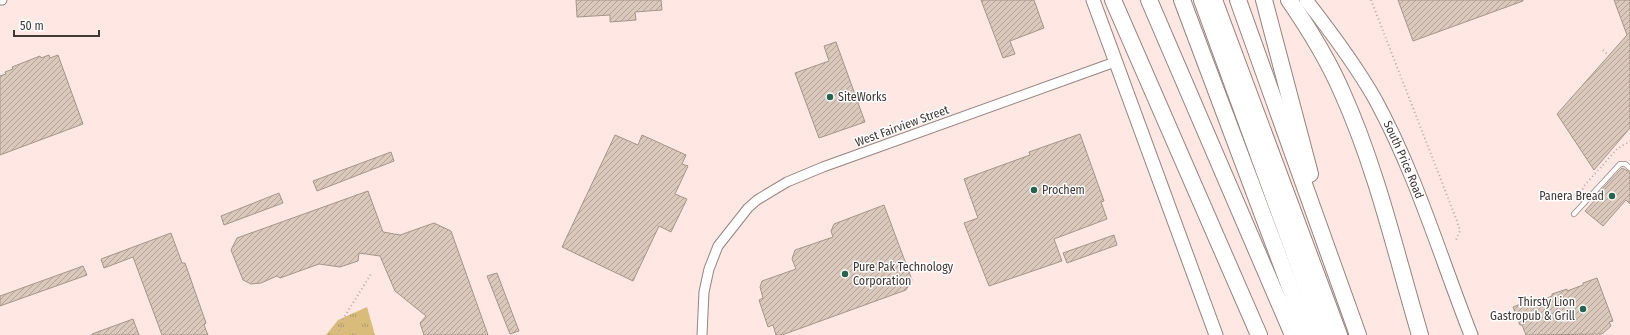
<svg xmlns="http://www.w3.org/2000/svg" width="1630" height="335" viewBox="0 0 1630 335" font-family="'Fira Sans Condensed',sans-serif">
<defs>
<pattern id="park-tufts" width="24" height="20" patternUnits="userSpaceOnUse"><rect width="24" height="20" fill="#d9bc7c"/><path d="M3 7l-1-3M5 7V3M7 7l1-3M15 17l-1-3M17 17v-4M19 17l1-3" fill="none" stroke="#b29a66"/></pattern>
<pattern id="building-hatch" width="6" height="6" patternUnits="userSpaceOnUse"><rect width="6" height="6" fill="#d9c8bb"/><path d="M-1 1l2-2M0 6l6-6M5 7l2-2" fill="none" stroke="#b2a399"/></pattern>
</defs>
<rect width="100%" height="100%" fill="#ffe7e3"/>
<path fill="url(#park-tufts)" d="M367 307 375 335H326L338 320Z"/>
<g fill="url(#building-hatch)" stroke="#a59589">
<path d="M576 0H661L662 10 635 12 636 20 610 22V15L577 17Z"/>
<path d="M981 0H1034L1044 28 1010 41 1015 54 1003 58Z"/>
<path d="M1398 0H1523V1L1413 41Z"/>
<path d="M1614 0H1630V128L1594 170 1557 114 1627 35Z"/>
<path d="M836 42 865 122 819 138 795 73 829 61 824 46Z"/>
<path d="M49 55 50 58 58 55 83 124 0 155V76L6 74 5 72 13 69 12 67 40 56 41 58Z"/>
<path d="M1080 134 1104 201 1101 202 1107 219 1054 239 1062 261 989 286 964 223 978 218 964 179 1030 155 1029 152Z"/>
<path d="M615 135 638 145 642 135 686 155 682 164 688 166 675 194 687 199 671 232 659 226 633 281 562 247Z"/>
<path d="M391 152 394 161 317 191 313 181Z"/>
<path d="M1622 168 1630 172V204L1626 200 1603 226 1585 211 1594 201 1592 200Z"/>
<path d="M368 191 383 232 400 235 434 223 451 231 488 335H424L420 323 426 316 395 291 380 256 359 253 358 261 340 267 319 264 280 278 277 276 261 283 251 284 243 280 231 250 237 238Z"/>
<path d="M279 193 283 203 224 225 221 216Z"/>
<path d="M884 205 912 280 906 290 782 335H776L773 325 768 327 759 300 763 298 760 287 762 281 796 269 792 259 795 250 833 237 831 231 834 224Z"/>
<path d="M171 233 182 263H185L206 323 204 325 208 335H162L133 257 104 268 101 259Z"/>
<path d="M1114 235 1117 245 1067 263 1063 253Z"/>
<path d="M83 266 87 275 0 306V296Z"/>
<path d="M497 273 519 331 510 334 487 276Z"/>
<path d="M1597 278 1613 321 1609 322 1611 326 1602 334 1526 335 1522 325H1520L1513 307 1530 300 1532 304 1552 296V294L1567 289V291L1583 285V283Z"/>
<path d="M133 319 139 335H92V334Z"/>
</g>
<g fill="none" stroke-linecap="round" stroke-linejoin="round">
<g stroke="#97827e" stroke-width="6">
<path id="service" d="M1574 214 1620 164H1625L1630 168"/>
</g>
<g stroke="#97827e" stroke-width="11">
<g id="minor">
<path d="M0 0H2"/>
<path d="M702 335 704 292 709 269 718 246 748 208 757 200 787 182 823 167 1115 62"/>
</g>
</g>
<g stroke="#97827e" stroke-width="15">
<g id="secondary">
<path d="M1093 0 1216 335"/>
<path id="s1" d="M1306 0C1331 32 1355 64 1375 99 1416 174 1440 256 1471 335"/>
</g>
</g>
<g stroke="#97827e" stroke-width="18">
<g id="motorway">
<path d="M1113 0 1259 335"/>
<path d="M1149 0 1293 335"/>
<path d="M1182 0 1308 335"/>
<path d="M1202 0 1324 335"/>
<path d="M1214 0 1339 335"/>
<path d="M1238 0 1358 335"/>
<path d="M1264 0 1310 174"/>
<path d="M1289 0C1309 29 1328 60 1342 92 1377 170 1396 254 1420 335"/>
</g>
</g>
<g stroke="#bca9a6" stroke-width="2" stroke-dasharray="1 3" stroke-linecap="butt">
<path d="M1371 0 1457 221 1460 231 1456 240"/>
<path d="M1603 50 1609 56"/>
<path d="M1581 193 1584 186 1617 149 1630 141"/>
<path d="M338 335 343 319 371 274"/>
</g>
<use href="#service" stroke="#fff" stroke-width="4.5"/>
<use href="#minor" stroke="#fff" stroke-width="9"/>
<use href="#secondary" stroke="#fff" stroke-width="13"/>
<use href="#motorway" stroke="#fff" stroke-width="16"/>
</g>
<g fill="#276450" stroke="#fff" stroke-width="1.5">
<circle cx="830" cy="97" r="4"/>
<circle cx="1034" cy="190" r="4"/>
<circle cx="1612" cy="196" r="4"/>
<circle cx="845" cy="274" r="4"/>
<circle cx="1583" cy="309" r="4"/>
</g>
<g text-anchor="middle" stroke-width="3" stroke-linejoin="round" paint-order="stroke">
<g font-size="12" fill="#413836" stroke="#fff" text-anchor="start">
<text x="838" y="101">SiteWorks</text>
<text x="1042" y="194">Prochem</text>
<text x="1604" y="200" text-anchor="end">Panera Bread</text>
<text x="853" y="271">Pure Pak Technology<tspan x="853" dy="14">Corporation</tspan></text>
<text x="1575" y="306" text-anchor="end">Thirsty Lion<tspan x="1575" dy="14">Gastropub &amp; Grill</tspan></text>
</g>
<g font-size="12" fill="#413836" stroke="#fff">
<text transform="translate(902 126) rotate(-20)" y="4">West Fairview Street</text>
<text dy="4" stroke="none"><textPath href="#s1" startOffset="188">South Price Road</textPath></text>
</g>
</g>
<path d="M14 30v6h85v-6" fill="none" stroke="#413836" stroke-width="2"/>
<text x="20" y="30" font-size="12" fill="#413836" stroke="#ffffff" stroke-width="3" paint-order="stroke">50 m</text>
</svg>
